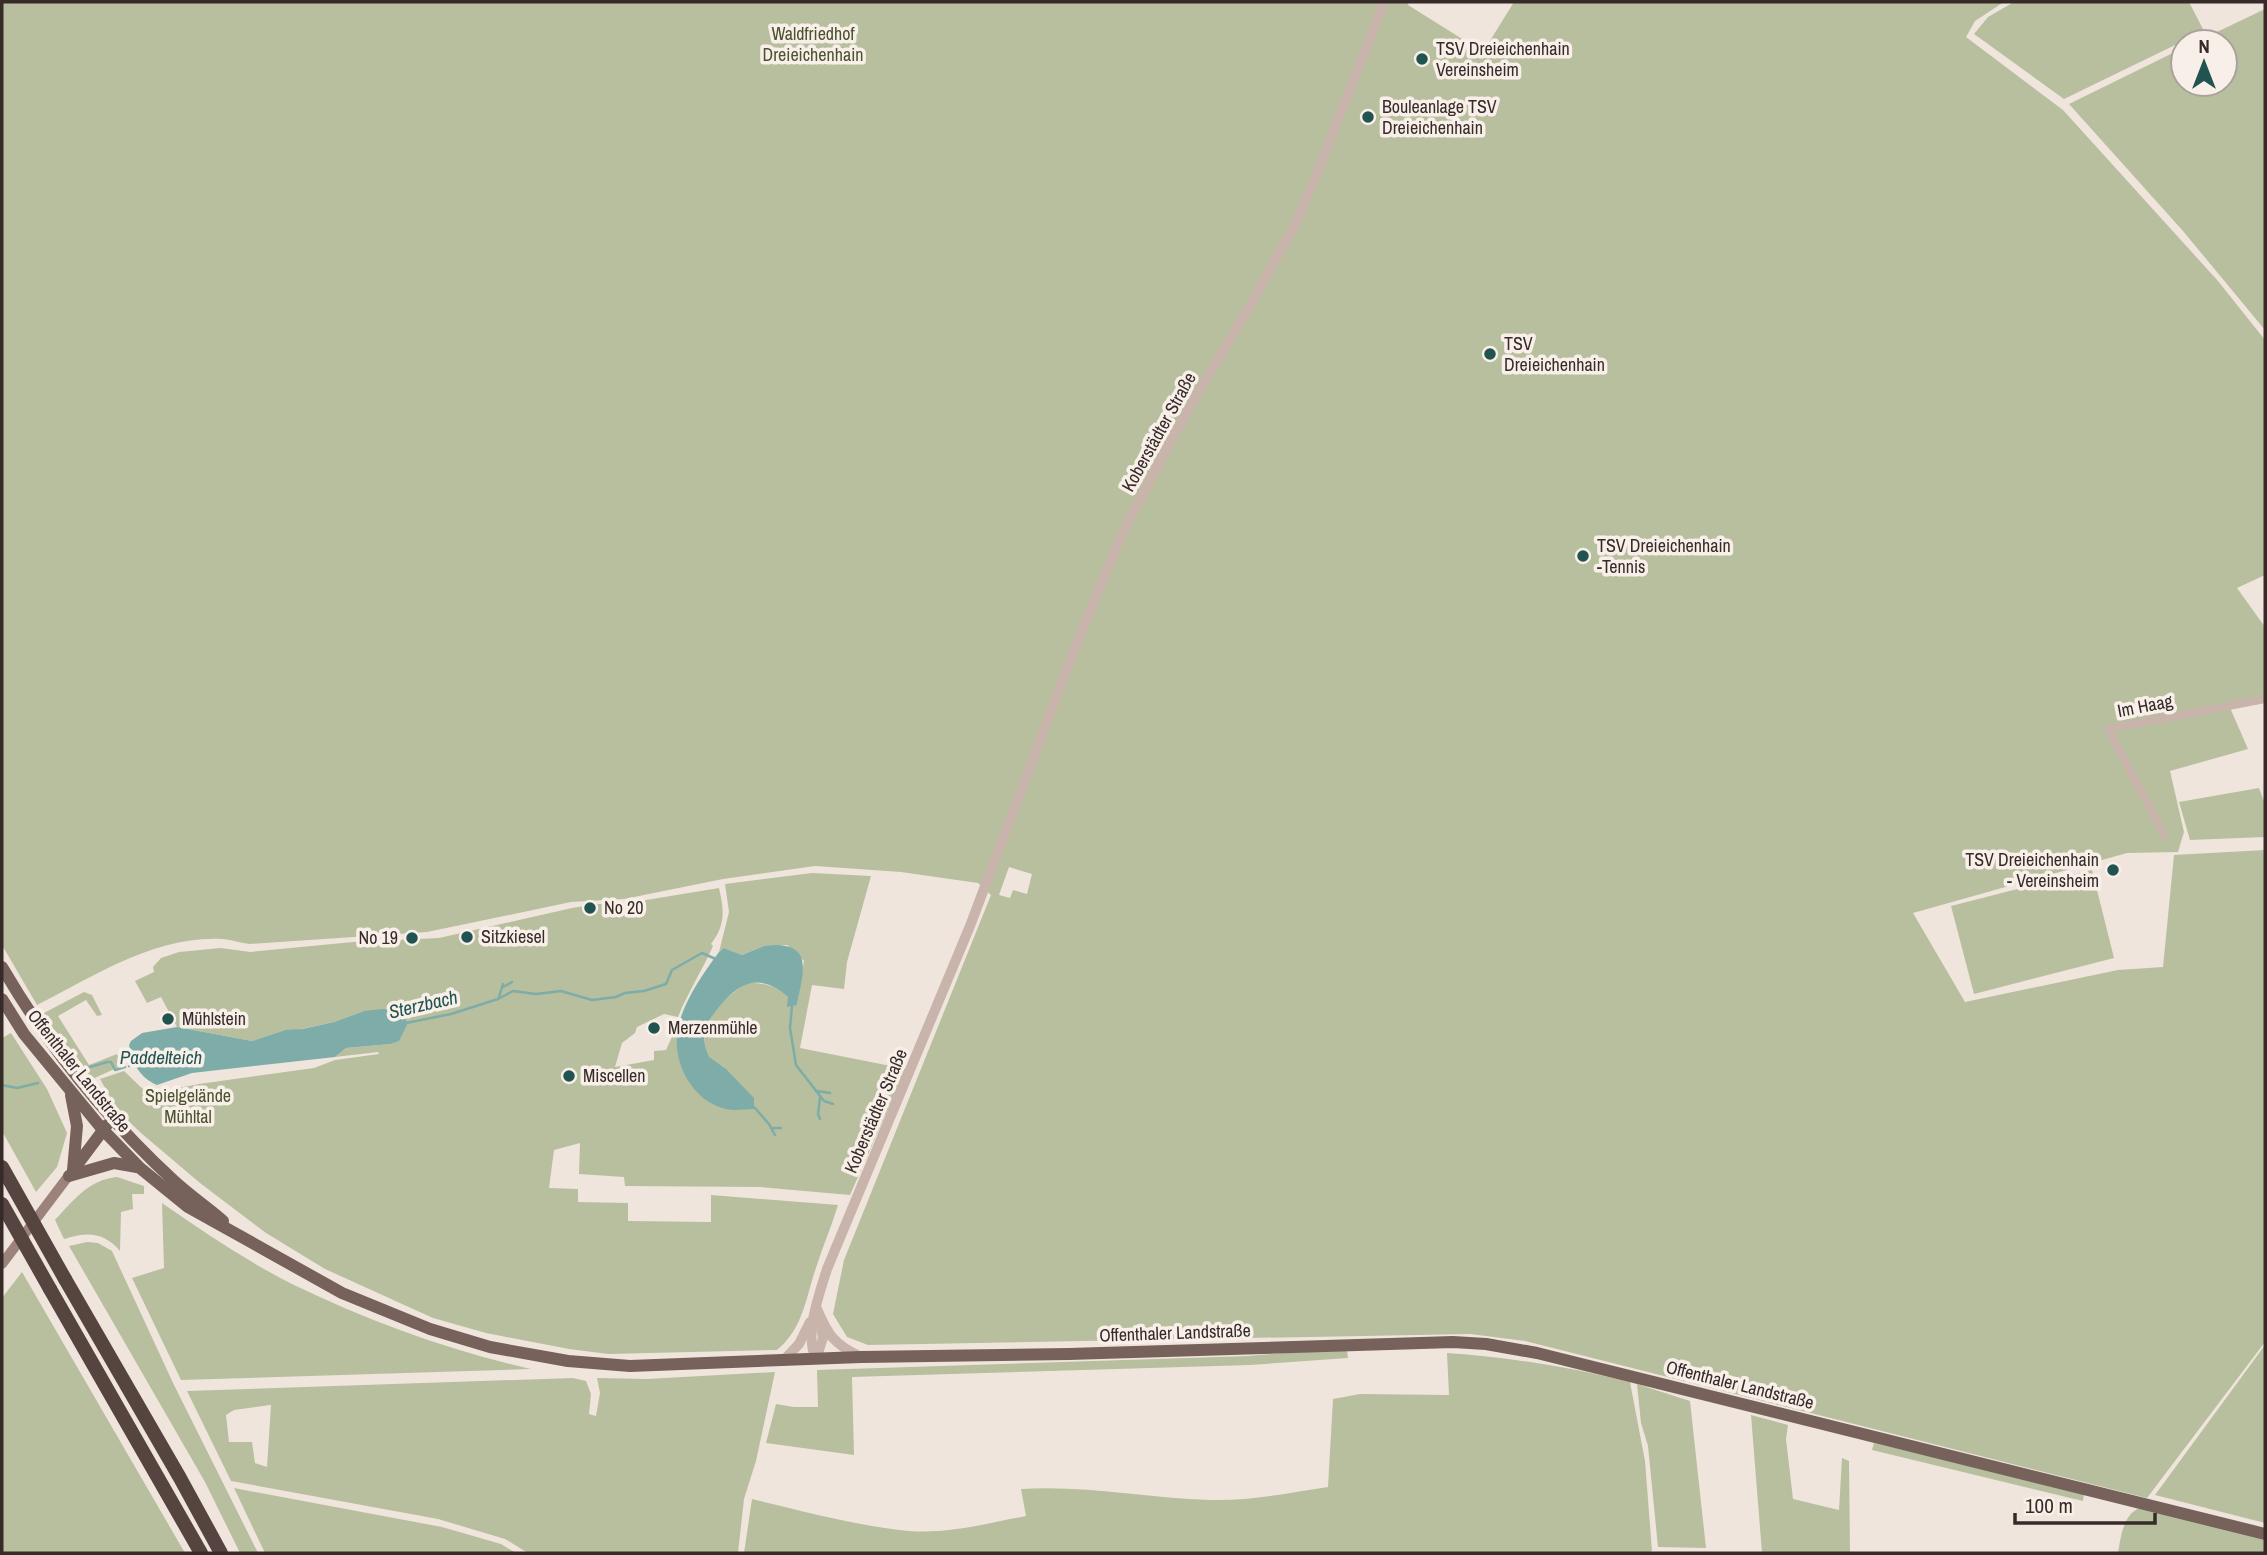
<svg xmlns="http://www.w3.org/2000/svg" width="2267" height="1555" viewBox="0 0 2267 1555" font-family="'Archivo Narrow',sans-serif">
<rect width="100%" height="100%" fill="#f0e5dd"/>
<g fill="#b8bf9e" fill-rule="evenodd">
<path d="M2 2H1409L1408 5 1483 52 1514 2H2004L1975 21 1966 37 2063 110 2218 281 2265 340V575L2237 588 2265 627V695L2228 703 2248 749 2170 771 2184 832 2178 852 2127 853 1913 913 1965 1002 2118 970 2163 967 2174 855 2265 850V1342L2147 1498 1525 1341 1470 1334 868 1345 847 1337 833 1314 844 1260 991 895 978 883 901 872 815 866 723 879 624 899 571 902 427 932 250 944C241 943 232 940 223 939 156 935 94 976 37 1005L2 945ZM1009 867 1032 874 1027 894 1013 890 1010 898 999 895Z"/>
<path d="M2014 2H2189L2204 31 2064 99 1974 34 1988 17Z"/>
<path d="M2265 9V330L2183 231 2069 104 2183 48V84H2225V42H2196Z"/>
<path d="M2259 788 2265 804V837L2190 840 2179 802Z"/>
<path d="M2092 870 2114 958 1974 994 1951 906Z"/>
<path d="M812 873 871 876 847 962 844 989 812 985 800 1048 906 1069 850 1195 760 1187 625 1186 624 1177 579 1174 580 1143 554 1150 549 1188 578 1189V1202L628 1203V1221L711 1222V1195L838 1205C832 1225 824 1243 818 1262 806 1294 805 1327 777 1350L608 1354 569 1349 486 1333 433 1318 325 1269 266 1233 200 1183 141 1133 118 1111 100 1079 124 1071 148 1094 199 1084 314 1068 335 1060 379 1054 378 1052 335 1057 346 1048 391 1044 398 1041 408 1023 403 1014 364 1011 334 1022 296 1030H285L252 1041 177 1027 161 997 147 1003 135 981 154 972 153 967 161 958 179 952 221 948 250 952 353 942 439 938 572 908 598 904H622L719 888C724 910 726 925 711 944L713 946C702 971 688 992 678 1017L664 1014 637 1027 635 1033 622 1043 615 1067 654 1060V1051L666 1050 676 1028 677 1047 681 1064 707 1100 727 1109H753L724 1067 709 1058C707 1051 704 1042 704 1035 704 1014 730 996 745 983 771 982 778 988 797 1005L804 961 787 945 764 946 742 955 724 948 719 952 729 912 725 884Z"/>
<path d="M84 992 92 995 102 1015 97 1016 86 1000 58 1016 89 1065 117 1054 121 1066 88 1081 42 1014Z"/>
<path d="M11 1033 47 1089 67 1133 57 1167 36 1192 2 1131V1038Z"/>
<path d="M117 1177 144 1186V1194H132L133 1209 121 1212 120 1251C103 1231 86 1232 64 1239L55 1220C74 1200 88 1180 117 1177Z"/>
<path d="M162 1203C204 1232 248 1262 294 1285 369 1321 450 1351 531 1369L181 1380 132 1278 164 1268Z"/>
<path d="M87 1242 98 1243 112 1251 174 1385 258 1553H240L205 1482 69 1246Z"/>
<path d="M22 1272 185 1553H2V1298Z"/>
<path d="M2265 1345V1523L2155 1495Z"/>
<path d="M1307 1351H1347L1348 1358 1250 1365 852 1377 854 1455 766 1443 776 1404 794 1407H818L817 1370 1248 1356Z"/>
<path d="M1447 1353C1509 1357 1569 1367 1630 1382L1645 1461 1652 1551 1648 1553H744L752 1499C803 1511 857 1526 909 1531 948 1534 989 1523 1026 1516L1021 1489C1085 1485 1147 1498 1210 1500 1249 1501 1289 1493 1328 1487L1333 1399 1360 1394 1449 1395Z"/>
<path d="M775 1372 756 1461 744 1499 738 1553H528L505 1539 438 1519 231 1481 187 1391 573 1378 586 1381 591 1394 589 1414 596 1416 600 1393 597 1378 647 1379ZM270 1405H271L267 1467 255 1463 252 1442H229L226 1415 234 1410Z"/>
<path d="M1637 1384 1690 1401 1706 1548 1658 1547 1648 1446 1641 1423Z"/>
<path d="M1751 1415 1788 1425 1786 1439 1793 1499 1839 1510 1842 1458 1849 1461 1850 1553H1762Z"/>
<path d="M1874 1443 2084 1493 2083 1501 1872 1450Z"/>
<path d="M234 1488 442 1527 501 1544 516 1553H265Z"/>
<path d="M2142 1507 2265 1539V1553H2118C2121 1536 2123 1513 2142 1507Z"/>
</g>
<g fill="#7eaca8">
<path d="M773 945C815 944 802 975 797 1005L787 1007 788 997C757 970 737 984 715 1012 710 1019 703 1026 704 1036 704 1043 707 1051 709 1057L725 1068 754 1098V1109C745 1109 735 1111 726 1109 690 1101 669 1057 679 1023 686 998 704 972 719 952L724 948 742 955 764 946Z"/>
<path d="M383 1009C396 1010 401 1011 408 1023L399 1041 391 1044 346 1048 335 1057 192 1073 157 1085C139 1077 133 1064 129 1045L131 1041 142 1033 177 1027 252 1041 285 1030 302 1029 334 1022 364 1011Z"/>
</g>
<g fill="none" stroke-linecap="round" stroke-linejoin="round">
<g stroke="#7eaca8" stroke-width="2.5">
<path d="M503 987 512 982"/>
<path d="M499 997 503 984"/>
<path d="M792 1006 790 1028 796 1065 824 1101 833 1104"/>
<path d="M406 1023 451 1014 498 999 513 991 536 994 561 991 592 1000 616 997 625 993 644 991 666 984 672 970 702 953 718 960"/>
<path d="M129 1066 136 1065"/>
<path d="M80 1070 107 1062H111L115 1070 125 1067"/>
<path d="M2 1085 17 1088 38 1083"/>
<path d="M816 1091 830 1093"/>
<path d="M820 1098 818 1114 820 1119"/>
<path d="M754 1107 769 1124 775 1135"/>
<path d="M772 1128H781"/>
</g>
<path stroke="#c8b4aa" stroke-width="8" d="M2164 835 2108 729 2265 699"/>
<g stroke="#c8b4aa" stroke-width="10">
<path d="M817 1309C828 1335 834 1344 859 1356"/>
<path d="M816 1359C804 1334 819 1295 827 1269L970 926 1076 645 1122 534 1176 431 1252 302 1295 225 1314 181 1384 2"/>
<path d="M816 1359 823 1338 821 1326"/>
<path d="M783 1361 799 1344 810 1322"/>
</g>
<path stroke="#9b837b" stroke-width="10" d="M2 1264 73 1170"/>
<g stroke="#77615b" stroke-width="12">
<path d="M2 967C48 1046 106 1118 173 1180 189 1195 207 1207 223 1221"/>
<path d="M2 999 24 1034 103 1130 140 1168 188 1207 342 1293 430 1329 490 1347 568 1361 630 1366 861 1357 1069 1354 1453 1342 1486 1344 1537 1353 2265 1534"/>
<path d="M71 1095 77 1126 73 1170"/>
<path d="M74 1169 107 1125"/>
<path d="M69 1176 114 1163 137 1167"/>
</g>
<g stroke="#564441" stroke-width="14">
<path d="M65 1279 180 1478 221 1553"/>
<path d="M50 1289 201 1553"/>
</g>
<g stroke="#564441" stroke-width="14">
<path d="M2 1167 65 1279"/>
<path d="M2 1204 50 1289"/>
</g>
</g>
<g fill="#215451" stroke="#f8efe9" stroke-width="2.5">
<circle cx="1422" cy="59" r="7"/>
<circle cx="1368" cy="117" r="7"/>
<circle cx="1490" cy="354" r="7"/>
<circle cx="1583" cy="556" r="7"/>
<circle cx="2113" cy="870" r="7"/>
<circle cx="590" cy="908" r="7"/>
<circle cx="467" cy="937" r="7"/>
<circle cx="412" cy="938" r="7"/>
<circle cx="168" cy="1019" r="7"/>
<circle cx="654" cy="1028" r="7"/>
<circle cx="569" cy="1076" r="7"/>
</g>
<g text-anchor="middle" stroke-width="7" stroke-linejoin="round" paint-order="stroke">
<g font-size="18" fill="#4a522e" stroke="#f8efe9">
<text x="813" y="40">Waldfriedhof<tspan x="813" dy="21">Dreieichenhain</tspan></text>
<text x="188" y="1102">Spielgelände<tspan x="188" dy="21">Mühltal</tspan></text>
</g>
<g font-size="18" fill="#362b29" stroke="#f8efe9" text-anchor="start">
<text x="1436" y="55">TSV Dreieichenhain<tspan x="1436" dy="21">Vereinsheim</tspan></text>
<text x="1382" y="113">Bouleanlage TSV<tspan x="1382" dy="21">Dreieichenhain</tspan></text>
<text x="1504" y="350">TSV<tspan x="1504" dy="21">Dreieichenhain</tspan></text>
<text x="1597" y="552">TSV Dreieichenhain<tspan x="1597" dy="21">-Tennis</tspan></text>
<text x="2099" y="866" text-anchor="end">TSV Dreieichenhain<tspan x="2099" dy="21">- Vereinsheim</tspan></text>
<text x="604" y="914">No 20</text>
<text x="481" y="943">Sitzkiesel</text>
<text x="398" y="944" text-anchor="end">No 19</text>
<text x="182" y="1025">Mühlstein</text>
<text x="668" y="1034">Merzenmühle</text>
<text x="583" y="1082">Miscellen</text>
</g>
<g font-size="18" fill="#362b29" stroke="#f8efe9">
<text transform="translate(1159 432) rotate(-61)" y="6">Koberstädter Straße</text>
<text transform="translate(2145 706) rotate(-11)" y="6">Im Haag</text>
<text transform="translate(79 1071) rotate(51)" y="6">Offenthaler Landstraße</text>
<text transform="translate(876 1111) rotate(-67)" y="6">Koberstädter Straße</text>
<text transform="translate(1175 1333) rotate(-2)" y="6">Offenthaler Landstraße</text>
<text transform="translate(1740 1385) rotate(14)" y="6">Offenthaler Landstraße</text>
</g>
<g font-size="19" font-style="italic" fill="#215451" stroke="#f8efe9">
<text transform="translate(423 1004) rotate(-13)" y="7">Sterzbach</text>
<text x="161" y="1064">Paddelteich</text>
</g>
</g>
<rect width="2267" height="1555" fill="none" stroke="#362b29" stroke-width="7"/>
<g transform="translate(2204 63)"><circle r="33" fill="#f8efe9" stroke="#aaa19c" stroke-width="2"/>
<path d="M0-5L12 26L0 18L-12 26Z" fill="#215451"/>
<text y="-10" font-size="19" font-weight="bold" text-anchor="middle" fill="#362b29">N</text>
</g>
<path d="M2015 1513v10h140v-10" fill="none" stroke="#362b29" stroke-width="3.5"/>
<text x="2025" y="1513" font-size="21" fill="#362b29" stroke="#f8efe9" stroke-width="5" paint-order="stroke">100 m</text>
</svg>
